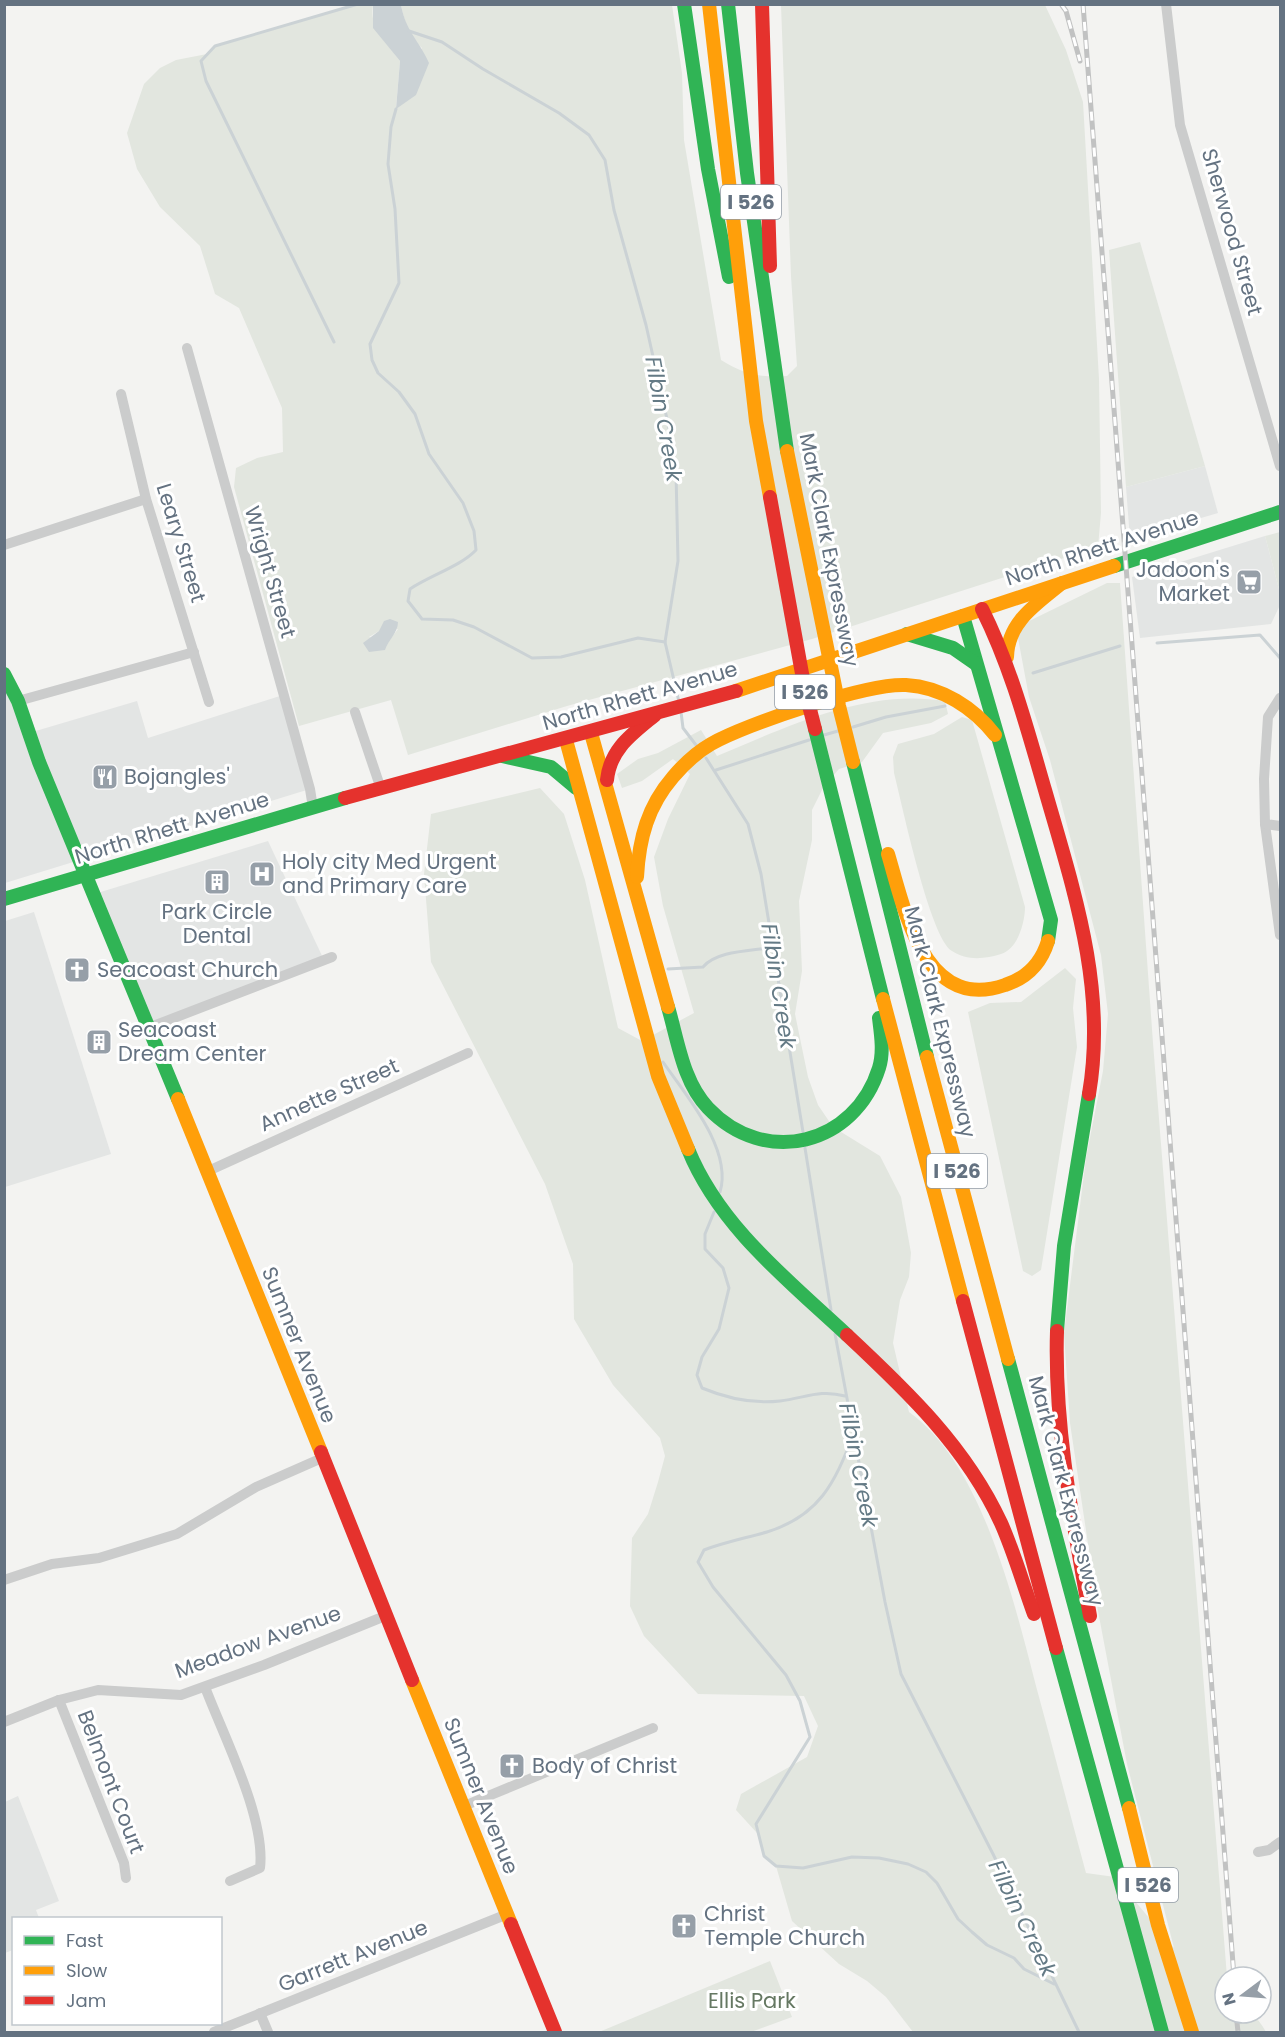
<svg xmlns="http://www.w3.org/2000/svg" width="1285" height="2037" viewBox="0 0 1285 2037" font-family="Poppins,sans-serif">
<rect width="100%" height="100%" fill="#f3f3f1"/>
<g fill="#e3e5e4">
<path d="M1205 466 1218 513 1130 539 1126 487Z"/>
<path d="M1265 536 1280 593V605L1271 624 1140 638 1132 577Z"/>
<path d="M4 674 29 733 137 701 148 738 283 695 310 789 5 883Z"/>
<path d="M268 841 324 960 148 1028 94 894Z"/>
<path d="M34 912 111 1154 5 1187V921Z"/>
<path d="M18 1796 59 1901 36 1910 39 1918H14L13 1950 5 1953V1802Z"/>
</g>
<g fill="#e2e6df" fill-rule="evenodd">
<path d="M358 5H373C369 30 387 42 400 61L396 108 422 48C409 37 404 21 401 5H672L682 73 684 140 721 360C743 374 761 378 787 376L797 366 791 276 781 5H1045L1066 50 1083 102 1099 379 1101 513 1098 547 812 639 567 706 408 755 391 700 299 726 234 487 236 468 257 458 283 452 282 408 239 308 215 294 200 246 160 207 137 169 127 133 144 84 160 68 176 60 207 54 215 46ZM398 629 388 642 369 637 379 631Z"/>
<path d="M1140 242 1205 466 1126 487 1109 250Z"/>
<path d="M1280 532V593L1265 536Z"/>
<path d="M1107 583H1120L1153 1043 1227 1977H1225V2013C1250 2013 1253 2010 1266 2032H913L886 1997 867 1981 839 1964 792 1921 776 1866 764 1856 757 1833 736 1810 741 1794 807 1757 818 1726 804 1696 698 1694 644 1636 630 1606 632 1538 648 1514 658 1482 665 1456 660 1438 613 1385 574 1319 573 1264 545 1184 431 962 424 874 431 814 540 788 564 814 585 880 618 1028 642 1041 694 1013 663 906 654 857 668 819 690 774 673 759 642 781 622 788 617 774 638 759 658 753 701 730 717 756C789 726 866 688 945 701L948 714 931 723 883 733 862 762 839 769 824 786 812 810V840L799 901 802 971 795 1014 808 1077 818 1105 833 1127 880 1156 901 1197 911 1253 909 1277 900 1300 893 1343 909 1412C985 1466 1016 1611 1039 1697 1055 1756 1070 1814 1086 1873L1115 1877 1174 1948 1127 1764 1098 1611 1070 1423 1064 1333 1086 1158 1103 1071 1108 1014 1101 955 1050 760 1029 697 1018 638 1025 623Z"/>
<path d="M962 717 972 720 1025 907C1025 922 1018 949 1001 954 985 959 967 961 952 951 930 938 902 804 894 773L893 757 898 744 934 734Z"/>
<path d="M1065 968 1076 979 1073 1008 1077 1047 1041 1270 1032 1276 1023 1271 968 1012 990 1003 1021 1002Z"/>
<path d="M770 1961 792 2017 751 2032H599Z"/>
</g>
<g fill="#cbd2d5">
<path d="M373 5H401C406 32 419 40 429 63L416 95 396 109 400 61 373 28Z"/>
<path d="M390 619 398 622C398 633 388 640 385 650L369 652 363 643 379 631 384 621Z"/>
</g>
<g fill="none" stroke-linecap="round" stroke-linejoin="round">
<g stroke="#cbd2d5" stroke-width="3">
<path d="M409 31 442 42 483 69 559 113 589 135 605 160 614 210 646 325 671 437 676 472 678 561 665 642 679 702"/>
<path d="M396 109 391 127 388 164 395 209 399 283 370 344 372 360 378 373 399 392 415 414 429 454 463 503 474 531 476 550C461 566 429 576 410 589L408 601 422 619 453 620 474 627 532 658 561 657 638 638 665 642"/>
<path d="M334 342 206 81 201 61 215 46 358 4"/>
<path d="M1157 643 1260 635 1280 658"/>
<path d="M1033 673 1120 646"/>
<path d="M681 712 683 728 696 745"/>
<path d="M853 727 886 717 945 706"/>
<path d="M824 735 838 731"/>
<path d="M706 758 748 824 761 874 803 1132"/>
<path d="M716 770 809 740"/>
<path d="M668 969 703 967C717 950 753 951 773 947"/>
<path d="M663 1062C685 1094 733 1149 720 1192"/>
<path d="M805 1148 831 1310"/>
<path d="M714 1212 705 1234V1249L723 1268 729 1288 719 1329 702 1357 697 1375 702 1388C726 1398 754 1404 780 1401 805 1398 820 1389 845 1396"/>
<path d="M835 1334 885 1602 901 1674 993 1854 1079 2032"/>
<path d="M853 1435C835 1483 819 1516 767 1532 746 1538 725 1542 704 1550L698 1562 713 1587 786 1675 800 1701 810 1737 756 1824 764 1856 776 1866 803 1868 852 1857 879 1858 908 1864 926 1872 937 1883 958 1919 972 1932 987 1945 1014 1958 1024 1969 1054 1984"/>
</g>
<g stroke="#cbcccc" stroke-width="10">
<path d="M1166 4 1180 125 1280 466"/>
<path d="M187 348 310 789 313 808"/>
<path d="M121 394 146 499 209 702"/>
<path d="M4 545 146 499"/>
<path d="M1280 698 1268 717 1264 779 1265 824 1280 935"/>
<path d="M18 701 194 652"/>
<path d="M355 712 381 789"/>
<path d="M1265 824 1280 826"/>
<path d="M148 1028 332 957"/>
<path d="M206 1172 468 1053"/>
<path d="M4 1580 52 1564 99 1558 177 1534 256 1487 322 1458"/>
<path d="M205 1687C223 1735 266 1818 260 1868L230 1881"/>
<path d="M59 1700 124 1863 126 1878"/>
<path d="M4 1722 59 1700 98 1690 181 1695 264 1665 385 1616"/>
<path d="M464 1806 653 1728"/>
<path d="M1258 1852 1269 1850 1280 1842"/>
<path d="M260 2013 268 2032"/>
<path d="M214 2032 505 1915"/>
</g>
<g stroke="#30b455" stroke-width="14">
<path d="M684 4 708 169 729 277"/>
<path d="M728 4 747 173 787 451"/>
<path d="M1114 566 1280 512"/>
<path d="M963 616 1051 920 1048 941"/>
<path d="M907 634 953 648 976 664"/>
<path d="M4 674 18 701 39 762 178 1099"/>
<path d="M815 729 883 999"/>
<path d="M502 756 551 767 576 788"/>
<path d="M853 762 927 1057"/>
<path d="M4 899 345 798"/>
<path d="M668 1007C678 1041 683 1082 708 1108 765 1168 855 1145 879 1068 884 1052 881 1034 879 1018"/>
<path d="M688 1149C719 1226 788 1280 847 1335"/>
<path d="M1057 1331 1064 1246 1089 1094"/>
<path d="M1008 1359 1129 1808"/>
<path d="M1056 1648 1162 2032"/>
</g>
<g stroke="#ff9f0a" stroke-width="14">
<path d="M709 4 756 421 770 497"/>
<path d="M787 451 839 706 853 762"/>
<path d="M1007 657C1008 621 1037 604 1062 583"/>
<path d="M736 691 1114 566"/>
<path d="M591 733 668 1007"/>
<path d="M566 740 658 1076 688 1149"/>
<path d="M888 854C905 911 924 1013 1005 985 1027 978 1041 964 1048 941"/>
<path d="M637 877C639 838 648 806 673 777 684 764 697 752 711 744 746 724 867 683 906 685 942 687 974 708 995 735"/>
<path d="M883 999 963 1301"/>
<path d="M927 1057 1008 1359"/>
<path d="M178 1099 321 1452"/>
<path d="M412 1680 511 1924"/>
<path d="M1129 1808 1158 1925 1192 2032"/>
</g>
<g stroke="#e5322d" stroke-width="14">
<path d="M762 4 770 266"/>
<path d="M770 497 805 690 815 729"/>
<path d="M982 609C1011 667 1027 728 1045 790 1074 891 1107 988 1089 1094"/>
<path d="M607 780C610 749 632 734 655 715"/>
<path d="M345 798 736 691"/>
<path d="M963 1301 1056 1648"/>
<path d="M1057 1331C1054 1427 1073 1522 1090 1616"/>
<path d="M847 1335C907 1391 966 1447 1001 1523 1014 1552 1023 1584 1034 1614"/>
<path d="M321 1452 412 1680"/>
<path d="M511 1924 555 2032"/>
</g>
<g stroke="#c1c2c2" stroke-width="5">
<g id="rail">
<path d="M1061 4 1066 11 1080 61"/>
<path d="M1083 4 1234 1977"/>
<path d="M1236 2013 1238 2032"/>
</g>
</g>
<use href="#rail" stroke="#fff" stroke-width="3" stroke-dasharray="9" stroke-linecap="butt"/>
</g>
<defs>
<g id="supermarket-square" transform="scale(1.35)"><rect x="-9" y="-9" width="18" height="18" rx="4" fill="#969fa8" stroke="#fff"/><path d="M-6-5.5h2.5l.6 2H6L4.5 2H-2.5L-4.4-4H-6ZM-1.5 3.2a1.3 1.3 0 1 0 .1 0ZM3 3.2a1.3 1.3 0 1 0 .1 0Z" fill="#fff"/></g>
<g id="restaurant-square" transform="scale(1.35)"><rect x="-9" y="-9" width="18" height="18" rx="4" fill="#969fa8" stroke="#fff"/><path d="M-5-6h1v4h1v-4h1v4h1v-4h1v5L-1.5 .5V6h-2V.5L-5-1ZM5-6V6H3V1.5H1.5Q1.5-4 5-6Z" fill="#fff"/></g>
<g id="hospital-square" transform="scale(1.35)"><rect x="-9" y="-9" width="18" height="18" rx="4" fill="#969fa8" stroke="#fff"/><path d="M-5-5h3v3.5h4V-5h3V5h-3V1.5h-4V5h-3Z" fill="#fff"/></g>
<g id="building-square" transform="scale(1.35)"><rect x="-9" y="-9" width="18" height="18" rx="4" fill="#969fa8" stroke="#fff"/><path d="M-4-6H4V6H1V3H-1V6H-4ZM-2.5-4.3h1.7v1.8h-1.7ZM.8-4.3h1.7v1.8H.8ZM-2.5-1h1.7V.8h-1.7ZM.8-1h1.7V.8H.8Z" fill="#fff"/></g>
<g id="church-square" transform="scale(1.35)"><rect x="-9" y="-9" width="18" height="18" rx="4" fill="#969fa8" stroke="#fff"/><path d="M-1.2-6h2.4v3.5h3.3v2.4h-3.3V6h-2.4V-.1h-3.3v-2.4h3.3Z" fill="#fff"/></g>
</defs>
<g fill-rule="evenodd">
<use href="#supermarket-square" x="1249" y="582"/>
<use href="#restaurant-square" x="105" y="777"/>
<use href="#hospital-square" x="262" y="874"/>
<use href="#building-square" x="217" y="882"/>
<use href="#church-square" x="77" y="970"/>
<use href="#building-square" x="99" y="1042"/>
<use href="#church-square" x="512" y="1766"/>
<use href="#church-square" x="684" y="1926"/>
</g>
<g text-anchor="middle" stroke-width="6" stroke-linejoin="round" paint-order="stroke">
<g fill="#fff" stroke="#929ca7" stroke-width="1.5">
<rect x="721" y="185" width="60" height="34" rx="4.5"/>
<rect x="775" y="675" width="60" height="34" rx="4.5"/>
<rect x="927" y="1154" width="60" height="34" rx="4.5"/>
<rect x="1118" y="1868" width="60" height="34" rx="4.5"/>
</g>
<g font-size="20" font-weight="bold" fill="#647281">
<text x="751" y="209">I 526</text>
<text x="805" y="699">I 526</text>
<text x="957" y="1178">I 526</text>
<text x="1148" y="1892">I 526</text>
</g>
<g font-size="21" fill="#647281" stroke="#fff">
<text transform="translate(1232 232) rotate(74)" y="7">Sherwood Street</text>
<text transform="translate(181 543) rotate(73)" y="7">Leary Street</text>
<text transform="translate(1102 548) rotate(-18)" y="7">North Rhett Avenue</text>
<text transform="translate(829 550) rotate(79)" y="7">Mark Clark Expressway</text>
<text transform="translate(270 572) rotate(74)" y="7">Wright Street</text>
<text transform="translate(640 696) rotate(-16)" y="7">North Rhett Avenue</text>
<text transform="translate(172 828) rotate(-17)" y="7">North Rhett Avenue</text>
<text transform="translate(940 1022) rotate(76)" y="7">Mark Clark Expressway</text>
<text transform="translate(329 1095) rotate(-24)" y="7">Annette Street</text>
<text transform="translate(299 1345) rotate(68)" y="7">Sumner Avenue</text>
<text transform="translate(1066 1491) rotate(75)" y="7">Mark Clark Expressway</text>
<text transform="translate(258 1642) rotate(-20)" y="7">Meadow Avenue</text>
<text transform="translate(111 1782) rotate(69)" y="7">Belmont Court</text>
<text transform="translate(481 1796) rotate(68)" y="7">Sumner Avenue</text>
<text transform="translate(353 1956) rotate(-22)" y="7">Garrett Avenue</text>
</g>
<g font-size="21" fill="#647281" stroke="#fff" text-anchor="start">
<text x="1230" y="577" text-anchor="end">Jadoon's<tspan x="1230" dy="24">Market</tspan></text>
<text x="124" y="784">Bojangles'</text>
<text x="282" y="869">Holy city Med Urgent<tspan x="282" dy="24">and Primary Care</tspan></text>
<text x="217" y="919" text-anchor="middle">Park Circle<tspan x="217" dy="24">Dental</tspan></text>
<text x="97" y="977">Seacoast Church</text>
<text x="118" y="1037">Seacoast<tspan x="118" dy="24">Dream Center</tspan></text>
<text x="532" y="1773">Body of Christ</text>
<text x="704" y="1921">Christ<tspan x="704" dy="24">Temple Church</tspan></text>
</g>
<g font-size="21" fill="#657862" stroke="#fff">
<text x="752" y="2008">Ellis Park</text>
</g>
<g font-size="22" font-style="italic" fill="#647a85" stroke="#fff">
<text transform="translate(664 419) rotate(80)" y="8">Filbin Creek</text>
<text transform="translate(779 986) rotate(81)" y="8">Filbin Creek</text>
<text transform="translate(859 1465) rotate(79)" y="8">Filbin Creek</text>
<text transform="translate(1023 1918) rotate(64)" y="8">Filbin Creek</text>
</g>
</g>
<rect width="1285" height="2037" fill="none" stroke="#647281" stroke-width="12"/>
<rect x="12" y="1917" width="210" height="108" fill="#ffffff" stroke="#c1c7cd" stroke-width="1.5"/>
<rect x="24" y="1936" width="30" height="9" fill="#30b455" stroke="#c1c7cd" stroke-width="1.5"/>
<text x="66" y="1947" font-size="18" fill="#647281">Fast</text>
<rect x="24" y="1966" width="30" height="9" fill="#ff9f0a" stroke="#c1c7cd" stroke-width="1.5"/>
<text x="66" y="1977" font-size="18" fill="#647281">Slow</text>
<rect x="24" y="1996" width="30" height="9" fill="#e5322d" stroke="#c1c7cd" stroke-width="1.5"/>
<text x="66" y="2007" font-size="18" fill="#647281">Jam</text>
<g transform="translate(1243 1995) rotate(254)"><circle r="28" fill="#ffffff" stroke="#c1c7cd" stroke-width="1.5"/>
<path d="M0-4.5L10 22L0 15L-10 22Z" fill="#969fa8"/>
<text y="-9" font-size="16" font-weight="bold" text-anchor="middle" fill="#647281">N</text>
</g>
</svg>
